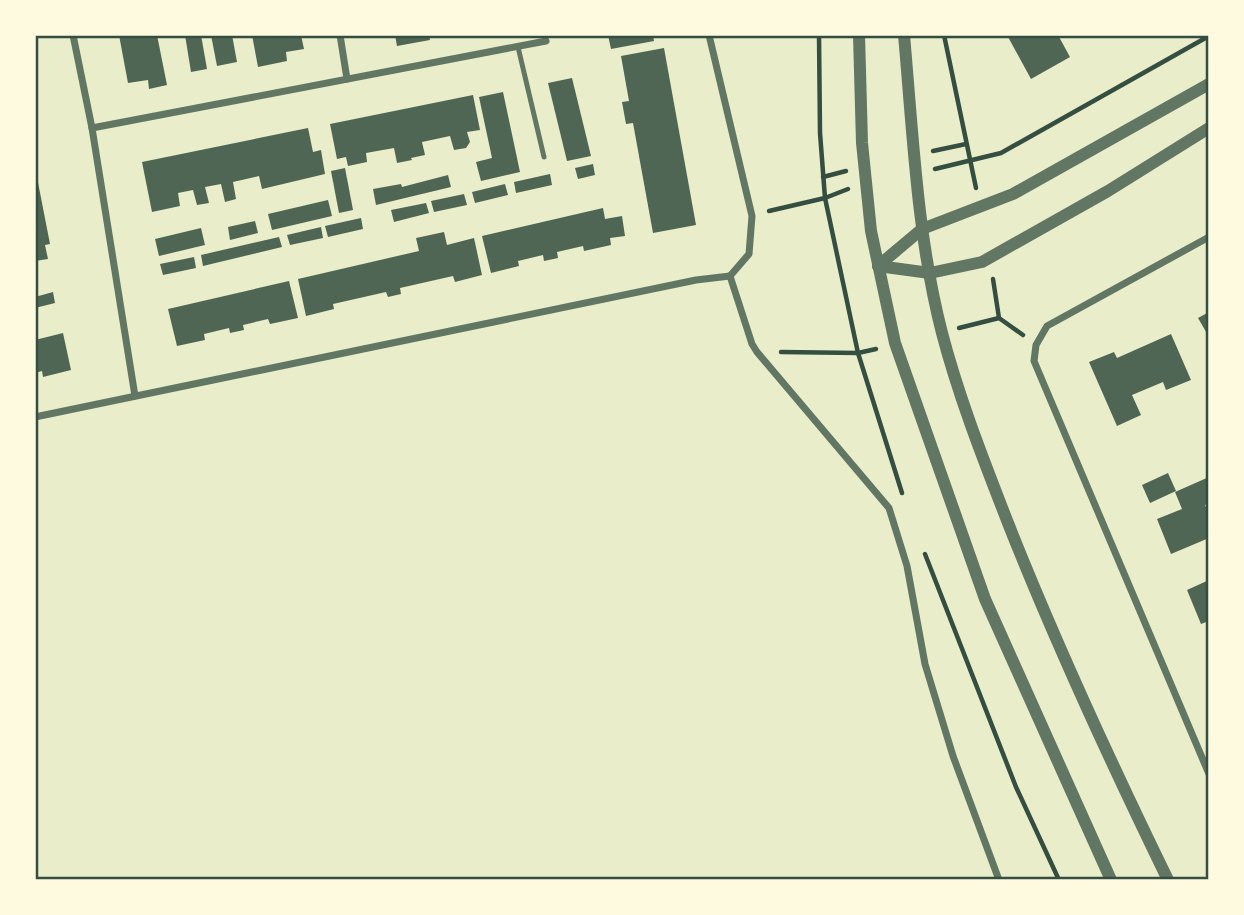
<svg xmlns="http://www.w3.org/2000/svg" width="1244" height="915" viewBox="0 0 1244 915" font-family="'IBM Plex Serif',serif">
<rect width="100%" height="100%" fill="#e9edc9"/>
<g fill="#4f6655">
<path d="M119 35H157L167 85 149 89 148 80 128 83Z"/>
<path d="M185 35H201L207 69 191 72Z"/>
<path d="M211 35H232L237 62 217 66Z"/>
<path d="M252 35H301L304 49 286 52 287 61 258 67Z"/>
<path d="M395 35H429L430 40 397 46Z"/>
<path d="M608 35H653L654 41 611 49Z"/>
<path d="M1007 35H1058L1070 57 1031 79Z"/>
<path d="M664 48 696 225 653 233 633 123 626 124 622 102 629 101 621 56Z"/>
<path d="M572 78 591 156 567 161 548 83Z"/>
<path d="M503 92 520 172 481 181 476 162 492 158 479 97Z"/>
<path d="M473 95 480 130 467 132 470 142 466 148 454 150 450 136 422 142 425 155 411 158 412 160 397 163 394 148 366 153 367 162 348 166 346 157 337 159 330 124Z"/>
<path d="M308 128 313 152 321 150 325 174 262 189 259 176 233 182 236 199 225 202 221 184 205 187 209 203 197 205 193 190 178 193 180 206 152 212 142 162Z"/>
<path d="M593 164 595 175 578 179 575 168Z"/>
<path d="M35 167 50 244 45 245 48 259 35 261Z"/>
<path d="M345 168 353 210 339 213 331 171Z"/>
<path d="M550 174 552 185 516 193 514 182Z"/>
<path d="M448 175 451 187 376 205 373 189 401 184 402 187Z"/>
<path d="M505 184 508 195 475 203 472 192Z"/>
<path d="M464 194 467 205 434 212 431 201Z"/>
<path d="M328 200 332 216 272 230 268 214Z"/>
<path d="M426 203 429 213 394 222 391 210Z"/>
<path d="M603 208 605 219 622 216 625 236 610 238 611 245 584 251 583 246 557 252 558 258 544 261 543 255 518 261 519 266 491 273 482 236Z"/>
<path d="M361 218 363 229 328 237 325 226Z"/>
<path d="M255 221 258 233 230 240 228 227Z"/>
<path d="M321 227 323 238 290 245 287 235Z"/>
<path d="M201 228 205 245 159 256 155 239Z"/>
<path d="M444 232 447 245 474 238 482 275 455 282 453 276 400 288 401 294 388 297 386 292 333 304 334 309 306 316 298 279 419 251 416 238Z"/>
<path d="M279 237 282 247 203 266 201 255Z"/>
<path d="M194 257 196 268 163 275 160 264Z"/>
<path d="M289 281 298 318 270 324 268 319 243 325 244 330 230 333 229 328 204 334 205 340 177 346 168 309Z"/>
<path d="M53 292 55 303 35 308V297Z"/>
<path d="M1209 312V337L1198 318Z"/>
<path d="M63 333 71 370 43 377 42 371 35 373V340Z"/>
<path d="M1171 334 1191 380 1166 390 1163 382 1132 395 1141 415 1117 426 1089 362 1114 352 1117 358Z"/>
<path d="M1168 473 1176 491 1150 503 1142 485Z"/>
<path d="M1209 477V504L1205 505 1209 514V538L1171 554 1157 519 1182 509 1175 492Z"/>
<path d="M1209 580V621L1201 624 1187 590Z"/>
</g>
<g fill="none" stroke-linecap="round" stroke-linejoin="round">
<g stroke="#344e41" stroke-width="4.5">
<path d="M819 35 820 133 825 198 858 353 902 493"/>
<path d="M944 35 976 188"/>
<path d="M933 151 966 144"/>
<path d="M935 169 1001 153 1209 36"/>
<path d="M823 177 846 171"/>
<path d="M769 211 825 198 848 189"/>
<path d="M993 279 999 318 1023 335"/>
<path d="M959 328 999 318"/>
<path d="M781 352 858 353 876 349"/>
<path d="M925 554 1016 787 1059 880"/>
</g>
<path stroke="#617663" stroke-width="5" d="M518 47 544 157"/>
<g stroke="#617663" stroke-width="7">
<path d="M73 35 92 128 135 396"/>
<path d="M340 35 347 79"/>
<path d="M709 35 752 216 749 254 730 276"/>
<path d="M92 128 546 41"/>
<path d="M1209 237 1047 326 1036 345 1034 361 1209 774"/>
<path d="M730 276 752 344 757 352 889 508 907 566 925 664 953 756 999 880"/>
<path d="M35 417 696 280 730 276"/>
</g>
<g stroke="#617663" stroke-width="12">
<path d="M859 35 862 143 871 231 895 343 985 599 1111 880"/>
<path d="M904 35C913 135 917 236 942 333 959 398 984 461 1008 523 1056 644 1111 763 1168 880"/>
<path d="M878 266 922 229 1013 194 1209 84"/>
<path d="M878 266 930 273 982 262 1108 191 1209 128"/>
</g>
</g>
<rect width="1244" height="915" fill="none" stroke="#fefae0" stroke-width="74"/>
<rect x="37" y="37" width="1170" height="841" fill="none" stroke="#344e41" stroke-width="2.5"/>
</svg>
